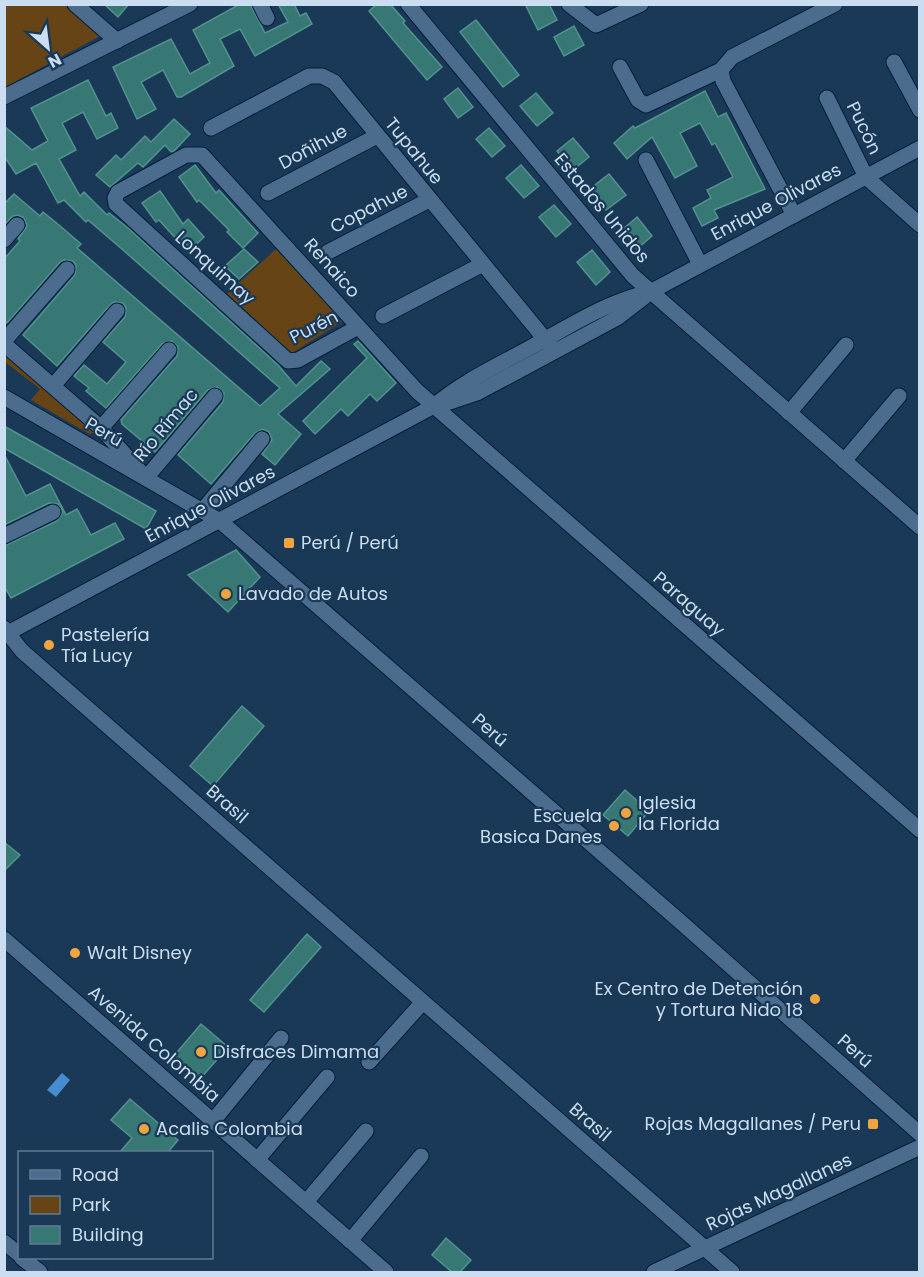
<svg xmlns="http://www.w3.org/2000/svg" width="924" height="1277" viewBox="0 0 924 1277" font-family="Poppins,sans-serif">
<rect width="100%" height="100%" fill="#193957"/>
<g fill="#674415">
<path d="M5 5H66L102 35 5 87Z"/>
<path d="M276 249 343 321 292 353 227 294Z"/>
<path d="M4 350 94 430 93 433 89 434 31 400 40 389 5 362Z"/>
</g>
<path fill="#468cd1" d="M62 1073 70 1080 56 1097 47 1090Z"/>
<g fill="#387874" stroke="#53938f" stroke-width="1.5">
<path d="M104 4H129L118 17Z"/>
<path d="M240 4H250L265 33 288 22 278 4H294L300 16 306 13 312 24 255 56 240 29 220 39 234 66 181 97H177L163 70 141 82 156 109 137 119 113 67 171 39 190 74 210 63 193 30Z"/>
<path d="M377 4H390L405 21 403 23 442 67 427 80 369 11Z"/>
<path d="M525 4H549L557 20 538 30Z"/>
<path d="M476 20 519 75 503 87 460 32Z"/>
<path d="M574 26 584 45 564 56 554 37Z"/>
<path d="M88 80 106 116 111 113 118 128 97 139 83 112 62 123 76 150 59 159 80 196 84 192 107 215 109 213 128 228 278 365 296 386 321 361 330 369 278 414 301 434 275 465 262 454 272 440 269 432 263 429 255 433 211 484 178 455 223 402 224 393 217 387 208 390 155 452 122 424 121 420 177 356 178 347 171 341 162 344 106 408 86 391 89 388 74 376 84 365 107 384 126 362 103 342 125 317 126 308 123 303 114 302 110 305 57 366 23 335 75 275 76 266 73 261 64 260 60 262 7 323 4 320V259L20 241 18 239 27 226 24 218 18 215 13 216 4 225V204L14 194 40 216 43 212 59 225 81 244 77 248 260 406 280 388 123 250 88 220 86 222 64 200 58 203 36 163 16 174 4 156V126L32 150 48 141 31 108Z"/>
<path d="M458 88 473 107 458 118 444 99Z"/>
<path d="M705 91 718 117 726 113 765 189 714 210 718 218 702 226 693 208 711 198 707 190 733 177 715 143 712 145 700 123 680 133 697 166 675 178 652 137 627 159 614 143 633 126 635 128Z"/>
<path d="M536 93 553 113 537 126 520 106Z"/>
<path d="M174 119 190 134 174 151 171 152 165 145 143 167 138 163 110 187 96 175 116 155 121 160 145 136 151 142Z"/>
<path d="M489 128 505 146 492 157 476 139Z"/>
<path d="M573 138 589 157 573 170 557 151Z"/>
<path d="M195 165 216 193 219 190 258 233 243 248 227 232 229 230 199 200 197 202 179 177Z"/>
<path d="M521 165 539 186 524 198 506 178Z"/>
<path d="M609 174 626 195 606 210 590 189Z"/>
<path d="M160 191 183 224 188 219 204 237 188 252 159 220 156 222 142 203Z"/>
<path d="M554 205 571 224 556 237 539 217Z"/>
<path d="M637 217 652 236 637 249 622 230Z"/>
<path d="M244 249 258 262 239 279 225 266Z"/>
<path d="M592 250 610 272 596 285 577 262Z"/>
<path d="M358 341 396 383 377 401 370 394 348 416 341 409 315 434 303 421 367 358 354 344Z"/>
<path d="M4 426 156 511 146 529 4 448Z"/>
<path d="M4 454 26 496 50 484 66 515 77 509 91 535 115 523 124 539 11 598 4 586V546L57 521 63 512 58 504 49 503 4 525Z"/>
<path d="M236 550 260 577 228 612 188 575Z"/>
<path d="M242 706 264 726 213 786 190 766Z"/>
<path d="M625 790 649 811 628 836 603 815Z"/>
<path d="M4 842 20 855 4 871Z"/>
<path d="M307 934 321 947 264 1012 250 1000Z"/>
<path d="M201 1024 228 1047 200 1079 173 1057Z"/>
<path d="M130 1099 178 1140 168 1152H120L132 1138 111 1120Z"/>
<path d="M446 1238 471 1260 460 1272H452L432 1255Z"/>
</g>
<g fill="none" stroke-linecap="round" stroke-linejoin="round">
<g stroke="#001f3c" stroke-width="17">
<g id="street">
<path d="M75 4 117 41"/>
<path d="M260 4 267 18"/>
<path d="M408 4 633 276 920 527"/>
<path d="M569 4 596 25 641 4"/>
<path d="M894 62 920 110"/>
<path d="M620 67 638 100 646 105 721 70"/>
<path d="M4 97 190 4"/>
<path d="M827 98 866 177 920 225"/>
<path d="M211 128 309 76H322L334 82 553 349"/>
<path d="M646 160 700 264"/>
<path d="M268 193 377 136"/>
<path d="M794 215 723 81 721 70 732 57 835 4"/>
<path d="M4 240 17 225"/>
<path d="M328 252 429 200"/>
<path d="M383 316 481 265"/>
<path d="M358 327 298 360 288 361 116 204 115 198 118 192 186 155H202L417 391 920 830"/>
<path d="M4 341 67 269"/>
<path d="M4 344 101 428 146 478 215 396"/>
<path d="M53 386 117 311"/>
<path d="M789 413 846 345"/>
<path d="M101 428 169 350"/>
<path d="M844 461 899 396"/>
<path d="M202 511 262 439"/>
<path d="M4 536 53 512"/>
<path d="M4 628 22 651 732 1272"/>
<path d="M369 1062 423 1002"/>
<path d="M213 1121 281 1038"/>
<path d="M257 1160 327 1077"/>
<path d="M306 1202 366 1131"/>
<path d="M350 1241 421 1156"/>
<path d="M4 1242 20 1255"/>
<path d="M22 1258 40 1272"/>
</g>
</g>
<g stroke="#001f3c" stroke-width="17">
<g id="secondary">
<path d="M4 397 220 521 683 924 920 1134"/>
<path d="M438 406 477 393 617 318 648 294"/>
<path d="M4 635 434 406C463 381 499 365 533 346 570 326 608 301 650 292L920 148"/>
<path d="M4 939 386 1272"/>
<path d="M654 1272 920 1147"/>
</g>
</g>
<use href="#street" stroke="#4c6c8e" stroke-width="15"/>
<use href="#secondary" stroke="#4c6c8e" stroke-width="15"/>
</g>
<g fill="#f1a540" stroke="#193957" stroke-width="2">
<rect x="283" y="537" width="12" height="12" rx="3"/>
<circle cx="226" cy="594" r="6"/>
<circle cx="49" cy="645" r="6"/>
<circle cx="626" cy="813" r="6"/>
<circle cx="614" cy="826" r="6"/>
<circle cx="75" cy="953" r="6"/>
<circle cx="815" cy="999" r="6"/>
<circle cx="201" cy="1052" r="6"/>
<rect x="867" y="1118" width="12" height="12" rx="3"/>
<circle cx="144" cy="1129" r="6"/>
</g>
<g text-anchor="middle" stroke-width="4.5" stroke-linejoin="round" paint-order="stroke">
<g font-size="18" fill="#cbddf0" stroke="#193957">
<text transform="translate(864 128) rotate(64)" y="6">Pucón</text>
<text transform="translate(313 147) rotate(-28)" y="6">Doñihue</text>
<text transform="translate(414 151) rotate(51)" y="6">Tupahue</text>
<text transform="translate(776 202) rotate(-28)" y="6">Enrique Olivares</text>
<text transform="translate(602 208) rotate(50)" y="6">Estados Unidos</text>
<text transform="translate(369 209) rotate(-27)" y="6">Copahue</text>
<text transform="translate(215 268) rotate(42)" y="6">Lonquimay</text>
<text transform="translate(332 268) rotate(48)" y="6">Renaico</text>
<text transform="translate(314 327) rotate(-27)" y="6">Purén</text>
<text transform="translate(166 425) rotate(-50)" y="6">Río Rímac</text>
<text transform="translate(104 432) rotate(30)" y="6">Perú</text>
<text transform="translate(210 504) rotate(-28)" y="6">Enrique Olivares</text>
<text transform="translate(689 604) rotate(41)" y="6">Paraguay</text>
<text transform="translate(490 730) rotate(41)" y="6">Perú</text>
<text transform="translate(227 804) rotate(41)" y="6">Brasil</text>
<text transform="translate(154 1044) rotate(41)" y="6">Avenida Colombia</text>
<text transform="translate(855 1051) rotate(42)" y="6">Perú</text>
<text transform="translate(590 1122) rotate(41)" y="6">Brasil</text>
<text transform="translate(779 1192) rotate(-25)" y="6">Rojas Magallanes</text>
</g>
<g font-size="18" fill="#cbddf0" stroke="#193957" text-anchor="start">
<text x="301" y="549">Perú / Perú</text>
<text x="238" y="600">Lavado de Autos</text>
<text x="61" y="641">Pastelería<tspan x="61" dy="21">Tía Lucy</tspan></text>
<text x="638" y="809">Iglesia<tspan x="638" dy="21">la Florida</tspan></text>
<text x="602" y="822" text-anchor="end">Escuela<tspan x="602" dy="21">Basica Danes</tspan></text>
<text x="87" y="959">Walt Disney</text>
<text x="803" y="995" text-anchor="end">Ex Centro de Detención<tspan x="803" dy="21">y Tortura Nido 18</tspan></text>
<text x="213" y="1058">Disfraces Dimama</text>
<text x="861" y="1130" text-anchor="end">Rojas Magallanes / Peru</text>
<text x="156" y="1135">Acalis Colombia</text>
</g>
</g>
<rect width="924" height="1277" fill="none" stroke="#cbddf0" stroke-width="12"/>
<rect x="18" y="1151" width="195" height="108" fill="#193957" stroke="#607b94" stroke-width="1.5"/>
<rect x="30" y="1170" width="30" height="9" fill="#4c6c8e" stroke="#607b94" stroke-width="1.5"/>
<text x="72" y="1181" font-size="18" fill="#cbddf0">Road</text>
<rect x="30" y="1196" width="30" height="18" fill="#674415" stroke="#607b94" stroke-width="1.5"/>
<text x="72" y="1211" font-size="18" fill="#cbddf0">Park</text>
<rect x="30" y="1226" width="30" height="18" fill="#387874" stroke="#607b94" stroke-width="1.5"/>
<text x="72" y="1241" font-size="18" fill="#cbddf0">Building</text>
<g transform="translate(48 48) rotate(152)" stroke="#193957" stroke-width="4.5" paint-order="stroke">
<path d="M0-4.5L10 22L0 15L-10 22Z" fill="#cbddf0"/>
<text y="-9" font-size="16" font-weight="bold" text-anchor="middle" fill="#cbddf0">N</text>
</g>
</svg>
